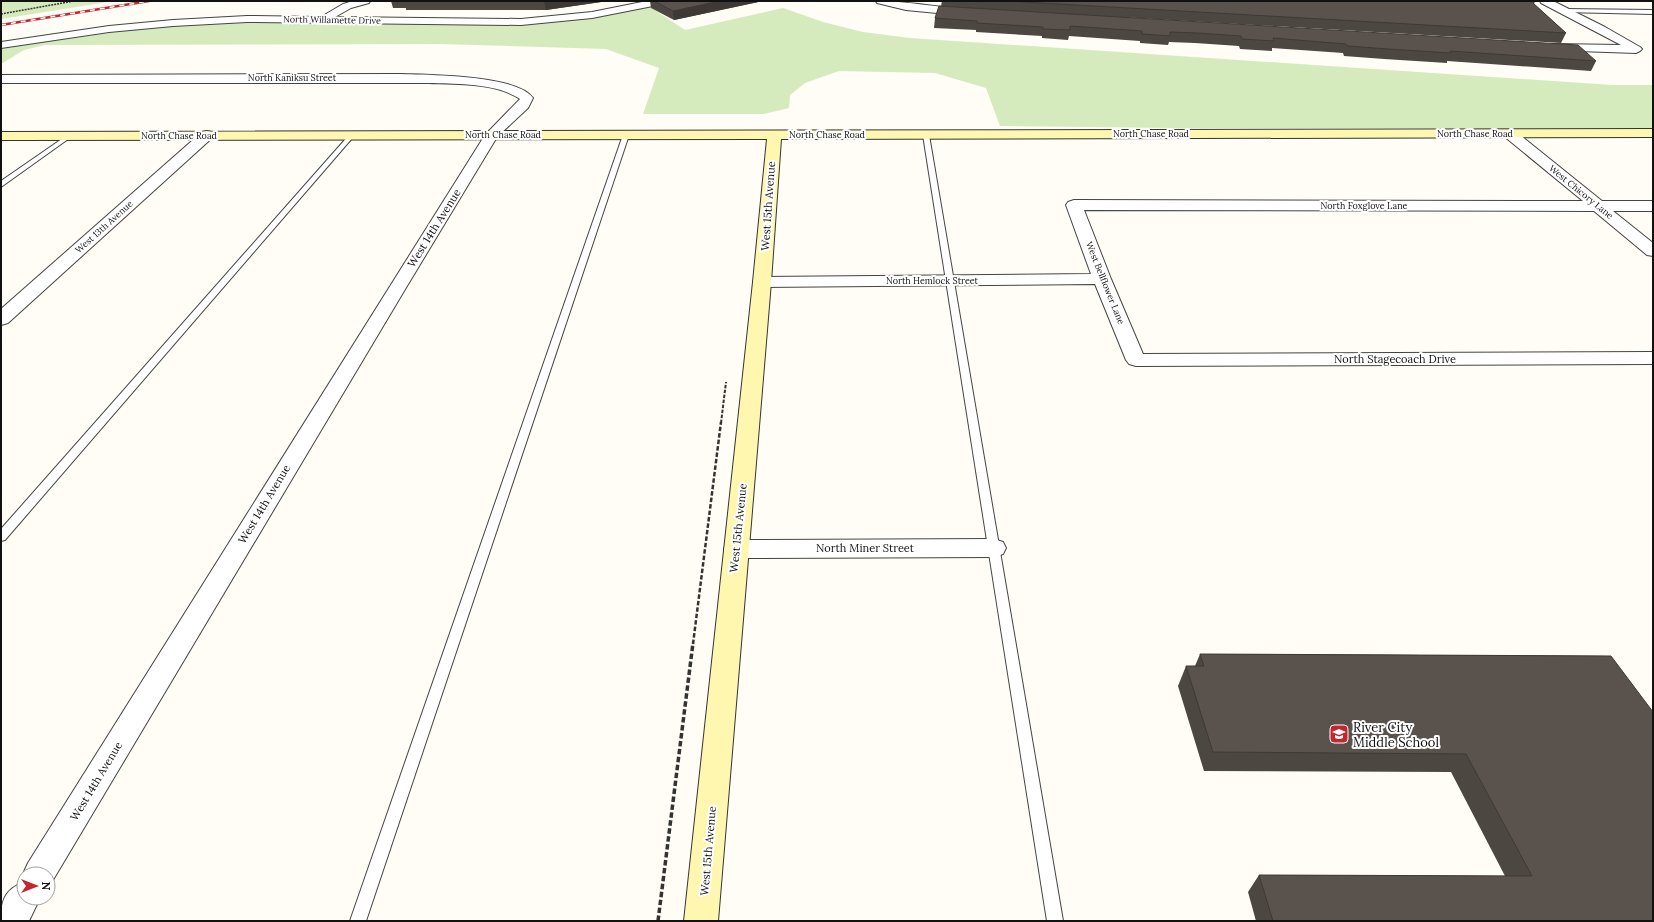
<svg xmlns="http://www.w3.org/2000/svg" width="1654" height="922" viewBox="0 0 1654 922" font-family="Lora,serif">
<rect width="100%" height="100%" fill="#fffdf5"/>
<g fill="#d5ebbd">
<path d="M18 1H114L1 19V2Z"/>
<path d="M650 7 685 30 783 8 823 22 863 32 910 38 1613 85H1653V128H1176L1000 126 986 88 935 73 839 71 805 83 790 95 789 108 764 114H643L659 68 606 49 440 44 45 45 24 50 1 64V48L145 28 254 22 513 25 600 17Z"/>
</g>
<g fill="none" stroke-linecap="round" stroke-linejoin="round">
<g stroke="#444" stroke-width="2">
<g id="lane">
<path d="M1564 9 1653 10V14L1562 12V10Z"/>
<path d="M352 133 355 135 354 136 5 540 1 541V529L350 134Z"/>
<path d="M626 133 629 135 366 921H350L623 135Z"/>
<path d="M926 133 929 135 1063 921H1047L923 135Z"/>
<path d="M69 134 71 135V137L1 187V181Z"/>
</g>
</g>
<g stroke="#444" stroke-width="2">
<g id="street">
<path d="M353 1H370L369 3 351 8 335 17 521 19 592 12 647 1H668L663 4 592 18 521 25 247 22 173 26 109 32 1 48V42L109 26 173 20 247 16 321 17 343 4Z"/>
<path d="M876 1C905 1 938 7 968 10L973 13 968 16 906 10 877 3Z"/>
<path d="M1540 1H1553L1605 27 1640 47 1642 49 1640 51 1636 53 1549 50 1547 48 1549 46 1553 44 1621 45 1541 3Z"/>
<path d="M401 74C429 75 517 75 533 98L528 108 497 137 407 286 50 885 48 886V874H24V877L23 874 28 863 485 135 520 99C497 83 457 84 429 83H1V75Z"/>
<path d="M1510 130 1515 131 1602 201H1653V211H1613L1653 243V256L1647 255 1594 211 1084 210 1111 279 1143 354 1653 352V364L1136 366 1129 364 1126 360 1095 284 762 287 756 286 753 282 756 278 762 277 1091 274 1066 205 1068 202 1074 200 1583 201 1505 137 1503 134 1505 131Z"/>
<path d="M207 131 212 132 214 135 212 138 8 323 1 325V309L202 132Z"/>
<path d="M994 539 1003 542 1006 548 1003 554 994 557 736 558 727 555 724 549 727 543 736 540Z"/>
<path d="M24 882V898H40L29 921H1C1 901 4 890 24 882Z"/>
</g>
</g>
<g stroke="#333" stroke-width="2">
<path id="secondary" d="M1653 129V137L781 139 771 282 718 921H684L753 282 767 139 1 140V132Z"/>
</g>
<path stroke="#333" stroke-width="1.5" stroke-dasharray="2 1" stroke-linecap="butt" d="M1 14 74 1"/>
<path stroke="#333" stroke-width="2" stroke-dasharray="3.5 1.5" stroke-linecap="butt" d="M721 423 726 382"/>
<path stroke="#333" stroke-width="2.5" stroke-dasharray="4.5 2" stroke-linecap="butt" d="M693 644 721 422"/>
<path stroke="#333" stroke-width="3.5" stroke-dasharray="5.5 2.5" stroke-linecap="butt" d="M658 921 693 643"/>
<use href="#lane" fill="#fff" fill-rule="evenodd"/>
<use href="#street" fill="#fff" fill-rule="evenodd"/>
<use href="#secondary" fill="#fff6b0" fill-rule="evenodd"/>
<g stroke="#c4262e" stroke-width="2.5">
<path id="rail" d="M1 25 149 1"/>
</g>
<use href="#rail" stroke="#fff" stroke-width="1.5" stroke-dasharray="5" stroke-linecap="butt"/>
</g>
<g fill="#4d4742">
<path d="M391 1H608L546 10H406V8H393Z"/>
<path d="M650 1H763L674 20 651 8Z"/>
<path d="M942 1H1535L1534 4 1566 33 1561 43 1121 17 1596 61 1591 71 1447 61V63L1384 59 1344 56 1343 53 1272 48V51L1240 49 1239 46 1195 43 1169 42 1168 45 1140 43V41L1069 36 1068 40 1042 38V36L976 32V30L934 28 935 18 941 6Z"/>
<path d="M1200 654 1611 656 1653 921H1256L1248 892 1259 875 1505 876 1451 772 1204 771 1178 686 1186 666H1195Z"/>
</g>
<g fill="#3f3936">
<path d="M544 1H608L546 10Z"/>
<path d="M720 1H763L674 20 673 11Z"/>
</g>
<g fill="#5a524d" stroke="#3f3936">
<path d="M654 1H720L673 11Z"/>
<path d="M1006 1H1535L1533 3 1566 33Z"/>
<path d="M939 6 1578 45 1596 61 1450 51 1451 53 1388 49 1348 46 1346 44 1273 38 1274 41 1242 39 1241 36 1198 33 1170 32V36L1142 34V31L1070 26V30L1043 29V27L977 23V21L935 18Z"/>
<path d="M1200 654 1611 656 1653 712V921H1273L1259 875 1532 876 1466 754 1213 752 1186 666H1204Z"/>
</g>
<defs>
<g id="school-square" transform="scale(1)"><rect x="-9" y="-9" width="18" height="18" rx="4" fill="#c4262e" stroke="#fff"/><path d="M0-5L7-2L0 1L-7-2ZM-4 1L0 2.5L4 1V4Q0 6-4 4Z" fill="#fff"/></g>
</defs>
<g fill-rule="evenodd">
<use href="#school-square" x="1339" y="734"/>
</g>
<g text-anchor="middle" stroke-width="4" stroke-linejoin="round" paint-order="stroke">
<g font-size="9" fill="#111" stroke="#fff">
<text transform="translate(332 20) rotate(1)" y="3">North Willamette Drive</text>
<text x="292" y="81">North Kaniksu Street</text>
<text x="1151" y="137">North Chase Road</text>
<text x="1475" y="137">North Chase Road</text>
<text x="503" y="138">North Chase Road</text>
<text x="827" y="138">North Chase Road</text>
<text x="179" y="139">North Chase Road</text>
<text transform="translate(1581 192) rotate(39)" y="3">West Chicory Lane</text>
<text x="1364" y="209">North Foxglove Lane</text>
<text transform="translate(104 227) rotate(-42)" y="3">West 13th Avenue</text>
<text x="932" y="284">North Hemlock Street</text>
<text transform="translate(1105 283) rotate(68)" y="3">West Bellflower Lane</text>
</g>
<g font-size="11" fill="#111" stroke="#fff">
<text transform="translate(768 206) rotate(-86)" y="4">West 15th Avenue</text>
<text transform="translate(434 228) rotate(-58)" y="4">West 14th Avenue</text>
<text x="1395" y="363">North Stagecoach Drive</text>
<text transform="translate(264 504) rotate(-59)" y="4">West 14th Avenue</text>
<text transform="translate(738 528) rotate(-84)" y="4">West 15th Avenue</text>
<text x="865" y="552">North Miner Street</text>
<text transform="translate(96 781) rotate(-59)" y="4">West 14th Avenue</text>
<text transform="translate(708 851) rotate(-85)" y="4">West 15th Avenue</text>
</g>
<g font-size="13" fill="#111" stroke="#fff" text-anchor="start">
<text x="1353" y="732">River City<tspan x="1353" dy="15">Middle School</tspan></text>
</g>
</g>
<rect width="1654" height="922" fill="none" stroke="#111111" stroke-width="4"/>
<g transform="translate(36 886) rotate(90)"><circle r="19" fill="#ffffff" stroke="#a0a0a0"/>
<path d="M0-3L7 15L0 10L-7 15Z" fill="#c4262e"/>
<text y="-6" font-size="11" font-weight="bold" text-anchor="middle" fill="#111111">N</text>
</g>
</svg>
